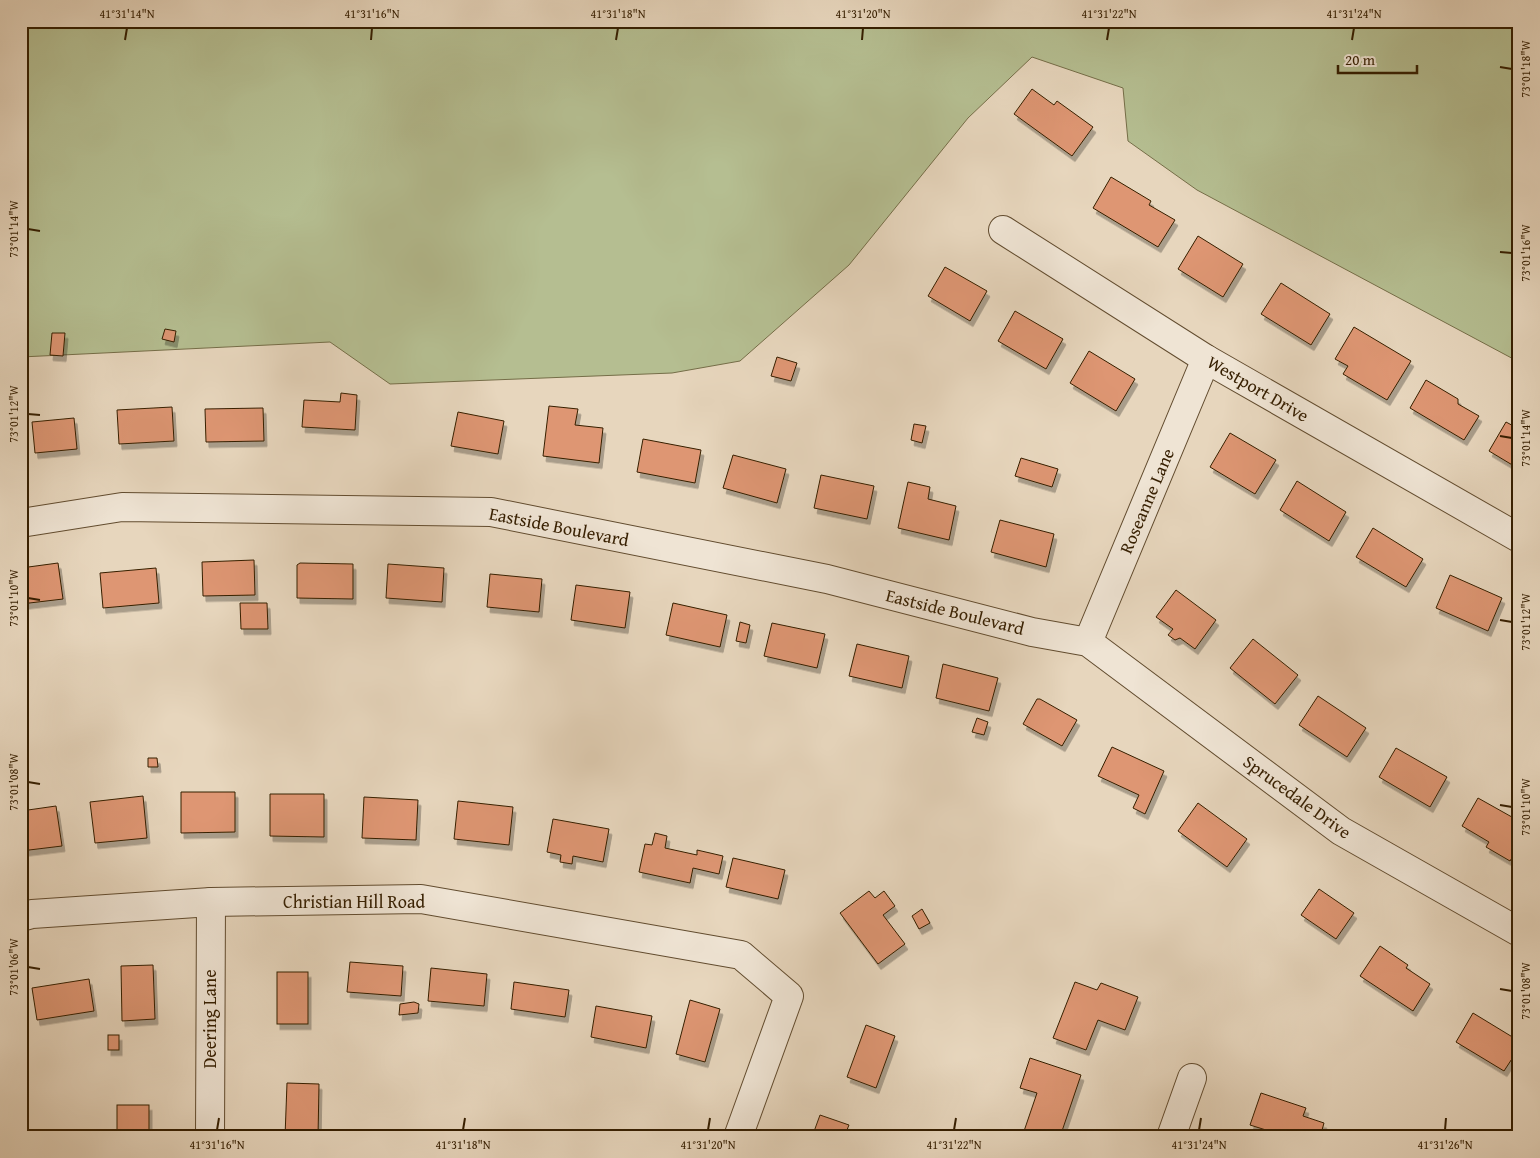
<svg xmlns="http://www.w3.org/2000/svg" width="1540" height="1158" viewBox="0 0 1540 1158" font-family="'Gentium Book Plus',serif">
<defs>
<filter id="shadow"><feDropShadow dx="3" dy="5.5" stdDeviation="0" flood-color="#0004"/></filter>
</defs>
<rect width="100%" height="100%" fill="#e7d6bd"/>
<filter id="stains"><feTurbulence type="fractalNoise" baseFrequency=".004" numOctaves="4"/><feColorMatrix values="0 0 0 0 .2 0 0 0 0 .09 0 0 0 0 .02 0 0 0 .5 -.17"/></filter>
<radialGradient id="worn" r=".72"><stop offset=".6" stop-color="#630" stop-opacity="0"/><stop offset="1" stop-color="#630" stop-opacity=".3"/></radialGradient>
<path fill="#b5be91" stroke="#756e48" d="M21 21H1519V362L1197 190 1128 141 1123 88 1032 57 968 118 849 265 740 361 672 373 390 384 330 342 21 357Z"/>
<g fill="#de9673" stroke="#351e00" filter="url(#shadow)">
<path d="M1032 89 1054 105 1057 101 1093 127 1072 156 1014 114Z"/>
<path d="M1111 177 1151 201 1149 205 1175 220 1158 247 1093 208Z"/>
<path d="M1198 236 1243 264 1223 297 1178 269Z"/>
<path d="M945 267 987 291 970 321 928 296Z"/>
<path d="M1281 283 1330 314 1311 345 1261 314Z"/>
<path d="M1015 311 1063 339 1046 369 998 341Z"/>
<path d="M1354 327 1411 361 1387 400 1343 374 1348 366 1335 359Z"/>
<path d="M165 329 176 331 174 342 162 339Z"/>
<path d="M52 333H65L63 356 50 355Z"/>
<path d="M1089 351 1135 379 1116 411 1070 383Z"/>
<path d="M777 357 797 363 791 381 771 376Z"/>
<path d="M1426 380 1458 399V404L1479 416 1464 440 1410 408Z"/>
<path d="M341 393 357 395 355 430 302 427 304 400 340 402Z"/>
<path d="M549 406 578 409 575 425 603 428 599 463 543 456Z"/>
<path d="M172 407 174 441 119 444 117 410Z"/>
<path d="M263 408 264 441 206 442 205 409Z"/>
<path d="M458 412 504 421 498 454 451 446Z"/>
<path d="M74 418 77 449 35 453 32 422Z"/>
<path d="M1506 422 1519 429V469L1489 451Z"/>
<path d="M914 424 926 426 922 443 911 440Z"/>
<path d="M1230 433 1276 460 1255 494 1210 467Z"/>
<path d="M643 439 701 450 695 483 637 472Z"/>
<path d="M733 455 786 469 777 503 723 488Z"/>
<path d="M1021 458 1058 469 1052 487 1015 476Z"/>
<path d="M821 475 874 486 867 519 814 508Z"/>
<path d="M1297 481 1346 512 1329 541 1280 510Z"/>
<path d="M908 482 930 487 928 499 956 506 949 540 898 528Z"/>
<path d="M1000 520 1054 534 1046 567 991 552Z"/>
<path d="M1373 528 1423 559 1406 587 1356 557Z"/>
<path d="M254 560 255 595 203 596 202 562Z"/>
<path d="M58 563 63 599 21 604V568Z"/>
<path d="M300 563 353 564V599L297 598V565Z"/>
<path d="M388 564 444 568 442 602 386 598Z"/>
<path d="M156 568 159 603 103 608 100 573Z"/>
<path d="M490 574 542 579 539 612 487 607Z"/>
<path d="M1450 575 1502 598 1488 631 1436 608Z"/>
<path d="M576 585 630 592 625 628 571 620Z"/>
<path d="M1176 590 1216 620 1195 649 1180 638 1175 640 1168 635 1173 629 1156 617Z"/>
<path d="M240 603H267L268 629H241Z"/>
<path d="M673 603 727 615 720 647 666 635Z"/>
<path d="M740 622 750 625 746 643 736 641Z"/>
<path d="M772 623 825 634 817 668 764 656Z"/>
<path d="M1253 639 1298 675 1275 704 1230 668Z"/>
<path d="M857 644 909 656 902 688 849 676Z"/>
<path d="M943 664 998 678 989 711 936 698Z"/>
<path d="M1318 696 1366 728 1347 757 1299 725Z"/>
<path d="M1037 699H1040L1077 720 1062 746 1023 724Z"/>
<path d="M977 718 988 722 984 735 972 732Z"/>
<path d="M1112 747 1164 771 1145 814 1133 808 1139 795 1098 776Z"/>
<path d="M1396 748 1447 777 1430 807 1379 777Z"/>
<path d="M148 758H157L158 767H148Z"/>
<path d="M181 792H235V832L181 833Z"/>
<path d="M270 794H324V837L270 836Z"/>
<path d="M143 796 147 838 95 843 90 802Z"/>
<path d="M364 797 418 800 416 840 362 838Z"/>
<path d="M1478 798 1519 821V846L1510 861 1486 847 1489 842 1462 826Z"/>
<path d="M458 801 513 807 509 845 454 839Z"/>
<path d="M1198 803 1247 839 1227 867 1178 831Z"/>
<path d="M56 806 62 846 21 851V811Z"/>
<path d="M553 819 609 829 603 862 573 856 572 864 560 862 561 855 547 852Z"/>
<path d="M655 833 667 836 665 848 697 855V850L723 856 719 874 693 868 690 883 639 872 645 844 652 845Z"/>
<path d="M733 858 785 870 778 899 726 887Z"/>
<path d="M1319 889 1354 913 1336 939 1301 915Z"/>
<path d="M869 891 875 898 884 891 895 906 883 915 905 944 878 964 840 913Z"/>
<path d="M922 909 930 923 919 929 912 916Z"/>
<path d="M1380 946 1408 965 1406 968 1430 984 1413 1011 1360 976Z"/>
<path d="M350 962 403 966 401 996 347 992Z"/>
<path d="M153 965 155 1019 122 1021 121 966Z"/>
<path d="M431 968 487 974 484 1006 428 1001Z"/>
<rect x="277" y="972" width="31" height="52"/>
<path d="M89 979 94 1011 37 1020 32 988Z"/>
<path d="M514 982 569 990 565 1017 511 1009Z"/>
<path d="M1075 982 1097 990 1101 983 1138 997 1125 1030 1098 1020 1086 1050 1053 1038Z"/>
<path d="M690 1000 720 1009 705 1062 676 1054Z"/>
<path d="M414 1002 419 1004 418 1013 399 1015 400 1004Z"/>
<path d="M596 1006 652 1016 646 1048 591 1037Z"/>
<path d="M1473 1013 1519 1041V1048L1504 1071 1456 1042Z"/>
<path d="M866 1025 895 1036 876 1088 847 1077Z"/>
<rect x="108" y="1035" width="11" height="15"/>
<path d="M1030 1058 1081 1075 1060 1137H1022L1037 1093 1020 1088Z"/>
<path d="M287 1083 319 1084 318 1137H285Z"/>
<path d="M1261 1093 1306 1108 1303 1116 1324 1123 1320 1137H1281L1282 1135 1250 1125Z"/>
<rect x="117" y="1105" width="32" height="32"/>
<path d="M820 1115 849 1125 844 1137H812Z"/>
</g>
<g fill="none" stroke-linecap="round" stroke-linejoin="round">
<g stroke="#624c2f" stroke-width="30">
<g id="minor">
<path d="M1003 230 1206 359 1519 538"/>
<path d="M21 523 122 507 491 512 827 579 1032 632 1088 642 1341 831 1519 932"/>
<path d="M1088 642 1206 359"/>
<path d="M21 917 32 914 211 902 421 899 741 955 789 996 738 1137"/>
<path d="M210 1137 211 902"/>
<path d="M1171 1137 1192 1078"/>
</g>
</g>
<use href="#minor" stroke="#efe4d4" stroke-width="28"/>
</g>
<path fill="none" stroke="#351e00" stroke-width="2" d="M125 40 127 28M371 40 372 28M616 40 618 28M862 40 863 28M1107 40 1109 28M1352 40 1354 28M1500 67 1512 69M28 229 40 231M1500 252 1512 253M28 414 40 415M1500 436 1512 438M28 598 40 600M1500 620 1512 622M28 782 40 784M1500 805 1512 807M28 967 40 969M1500 989 1512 991M217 1130 219 1118M463 1130 465 1118M708 1130 710 1118M954 1130 956 1118M1199 1130 1201 1118M1445 1130 1446 1118"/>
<g text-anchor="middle" stroke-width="5" stroke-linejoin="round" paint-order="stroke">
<g font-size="18" fill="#351e00" stroke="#efe4d4">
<text transform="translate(1258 389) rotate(30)" y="6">Westport Drive</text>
<text transform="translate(1147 501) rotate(-67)" y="6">Roseanne Lane</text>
<text transform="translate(559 527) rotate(11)" y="6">Eastside Boulevard</text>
<text transform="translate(955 612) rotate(14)" y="6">Eastside Boulevard</text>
<text transform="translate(1297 797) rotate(36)" y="6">Sprucedale Drive</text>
<text x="354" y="908">Christian Hill Road</text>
<text transform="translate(210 1019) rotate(-90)" y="6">Deering Lane</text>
</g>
</g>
<rect width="1540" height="1158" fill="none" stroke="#e7d6bd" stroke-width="55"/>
<path d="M1338 65v8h79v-8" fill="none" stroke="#351e00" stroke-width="2.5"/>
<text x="1345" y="65" font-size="15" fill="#351e00" stroke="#efe4d4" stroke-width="4" paint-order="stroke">20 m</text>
<rect x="28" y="28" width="1484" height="1102" fill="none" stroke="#351e00" stroke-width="2"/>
<g font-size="12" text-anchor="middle" fill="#351e00">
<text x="127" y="18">41°31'14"N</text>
<text x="372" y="18">41°31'16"N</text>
<text x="618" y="18">41°31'18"N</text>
<text x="863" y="18">41°31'20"N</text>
<text x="1109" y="18">41°31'22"N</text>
<text x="1354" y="18">41°31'24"N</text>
<text transform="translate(1526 69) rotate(-90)" y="4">73°01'18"W</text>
<text transform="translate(14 229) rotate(-90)" y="4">73°01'14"W</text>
<text transform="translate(1526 253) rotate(-90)" y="4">73°01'16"W</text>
<text transform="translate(14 414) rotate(-90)" y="4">73°01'12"W</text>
<text transform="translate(1526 438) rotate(-90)" y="4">73°01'14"W</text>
<text transform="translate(14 598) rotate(-90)" y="4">73°01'10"W</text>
<text transform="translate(1526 622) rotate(-90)" y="4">73°01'12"W</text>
<text transform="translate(14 782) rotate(-90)" y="4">73°01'08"W</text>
<text transform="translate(1526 807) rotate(-90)" y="4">73°01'10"W</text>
<text transform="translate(14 967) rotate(-90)" y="4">73°01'06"W</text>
<text transform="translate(1526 991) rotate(-90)" y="4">73°01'08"W</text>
<text x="217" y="1149">41°31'16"N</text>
<text x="463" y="1149">41°31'18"N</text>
<text x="708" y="1149">41°31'20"N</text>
<text x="954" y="1149">41°31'22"N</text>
<text x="1199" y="1149">41°31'24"N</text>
<text x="1445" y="1149">41°31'26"N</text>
</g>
<rect width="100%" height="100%" filter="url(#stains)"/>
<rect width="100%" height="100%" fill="url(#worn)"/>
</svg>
